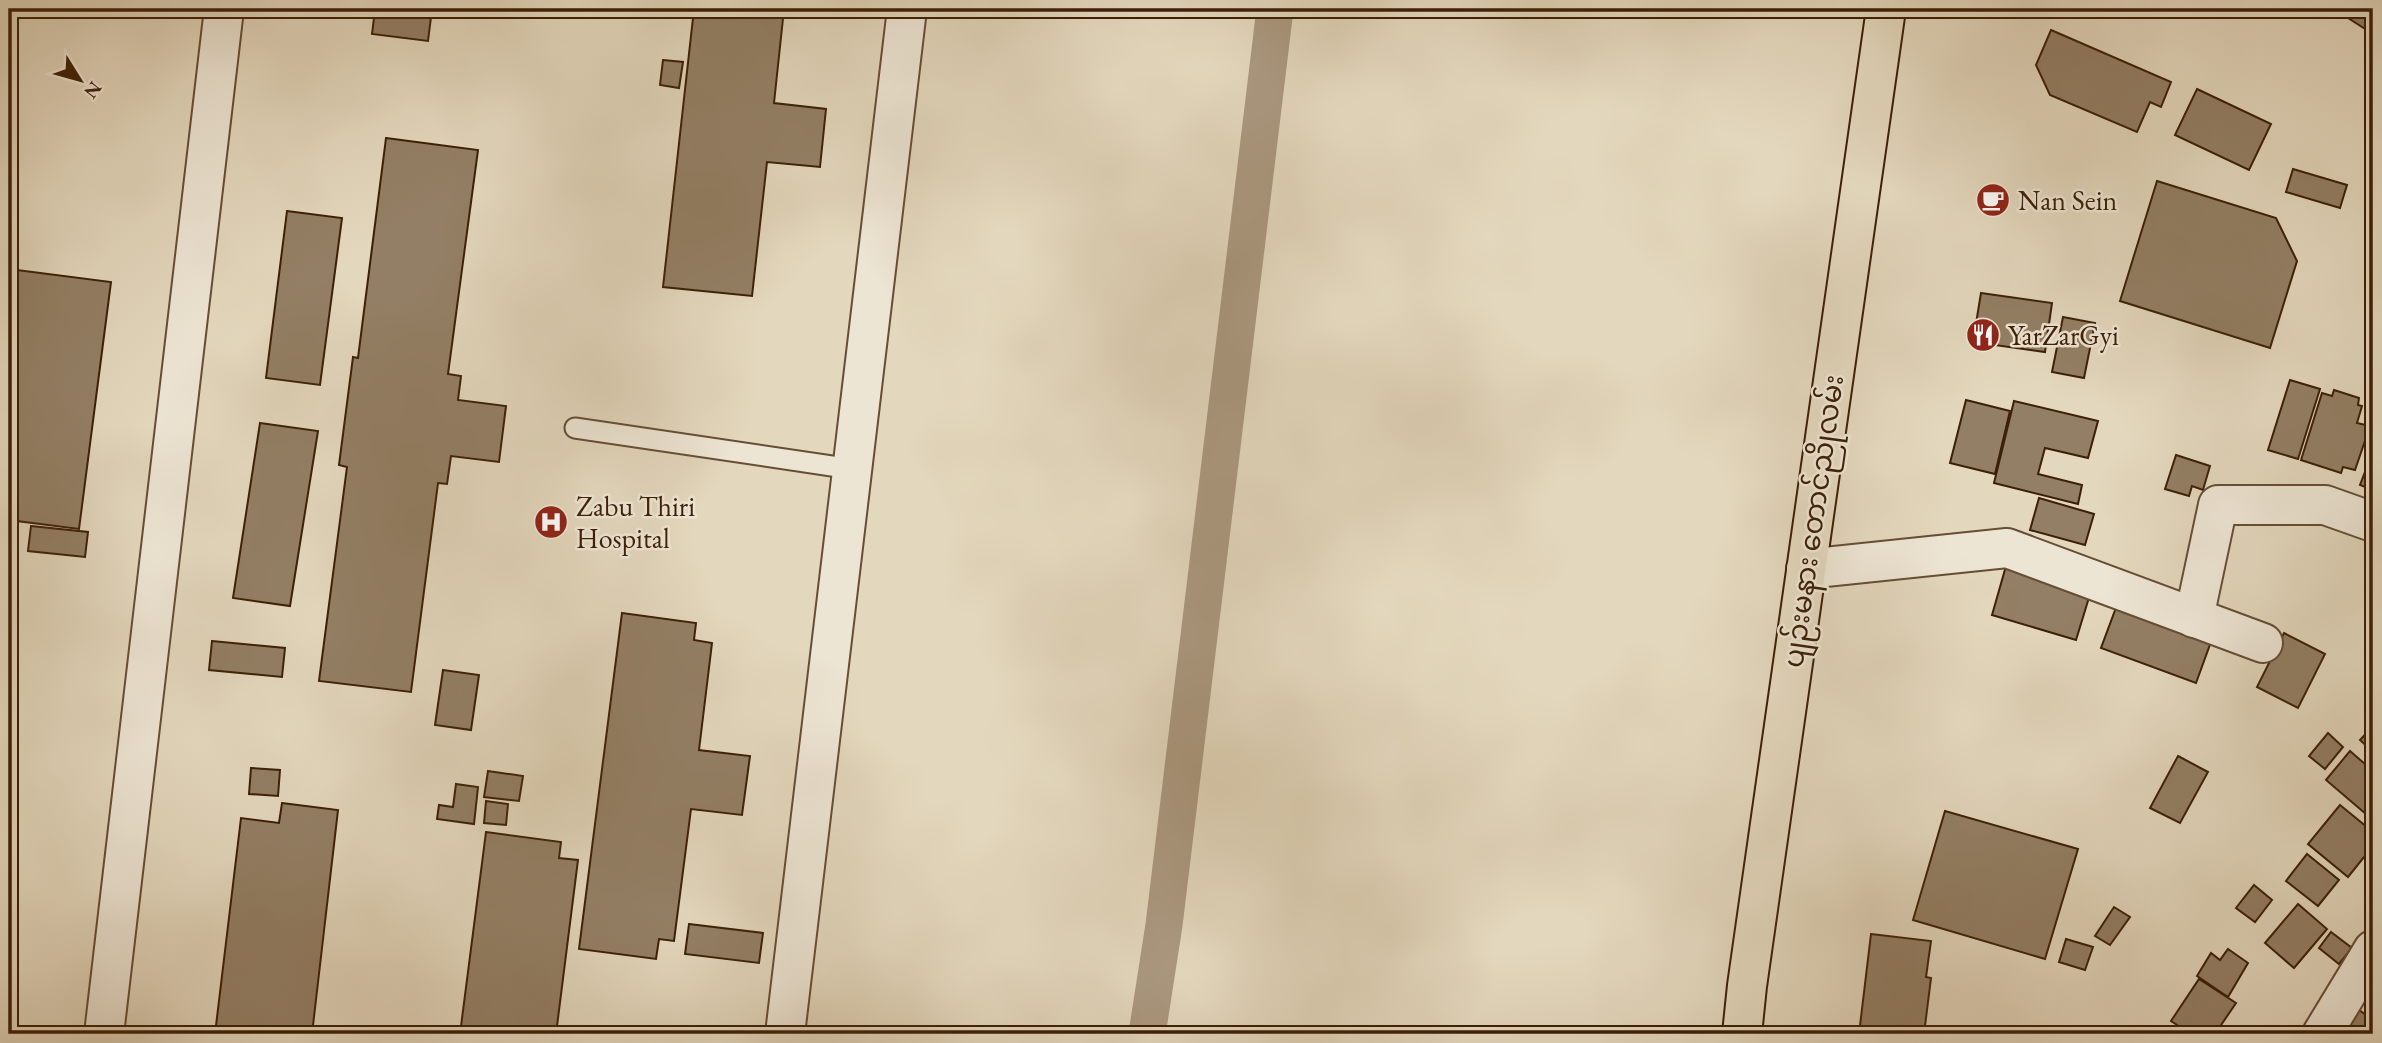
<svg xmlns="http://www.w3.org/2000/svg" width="2382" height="1043" viewBox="0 0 2382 1043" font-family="'EB Garamond','Noto Sans Myanmar',serif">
<rect width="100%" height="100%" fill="#e3d7bd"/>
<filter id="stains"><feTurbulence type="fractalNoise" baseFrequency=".00286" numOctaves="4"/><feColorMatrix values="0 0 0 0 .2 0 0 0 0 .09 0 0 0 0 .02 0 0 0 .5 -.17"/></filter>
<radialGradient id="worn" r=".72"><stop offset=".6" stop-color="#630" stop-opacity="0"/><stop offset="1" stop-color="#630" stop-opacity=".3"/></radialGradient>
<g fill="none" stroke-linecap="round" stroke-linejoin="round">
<path stroke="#aa987f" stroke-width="37" d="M1147 1034 1164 925 1275 9"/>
</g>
<g fill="#937f65" stroke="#3c1f06" stroke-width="2">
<path d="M361 9H432L428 41 372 34 375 10Z"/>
<path d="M694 9H784L774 103 826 109 820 167 767 162 752 296 663 287Z"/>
<path d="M2334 9H2373V34Z"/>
<path d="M2051 30 2171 82 2161 107 2150 102 2137 132 2050 95 2036 65Z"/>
<path d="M663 60 683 62 679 88 660 85Z"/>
<path d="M2197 89 2271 124 2249 170 2175 135Z"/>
<path d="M386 138 478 150 448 374 461 376 458 400 506 406 499 462 451 456 447 484 438 483 411 692 319 681 347 467 339 465 353 357 358 358Z"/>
<path d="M2293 169 2347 185 2340 208 2286 192Z"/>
<path d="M2157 181 2276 218 2297 261 2270 348 2120 301Z"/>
<path d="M287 211 342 218 320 385 266 378Z"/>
<path d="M9 269 111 282 79 529 9 520Z"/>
<path d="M1981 293 2052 303 2045 352 1973 342Z"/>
<path d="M2063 317 2095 323 2084 378 2052 372Z"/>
<path d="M2290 380 2320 389 2298 459 2268 450Z"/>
<path d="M2334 390 2359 398 2358 405 2362 406 2357 423 2370 426 2355 470 2343 467 2341 473 2301 460 2322 393 2332 396Z"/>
<path d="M1966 400 2010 411 1995 474 1950 463Z"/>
<path d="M2014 401 2098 421 2088 458 2045 448 2038 474 2082 485 2078 504 1994 483Z"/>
<path d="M260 423 318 431 290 606 233 598Z"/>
<path d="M2373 451V490L2360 485Z"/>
<path d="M2176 455 2210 466 2203 490 2192 486 2189 496 2165 489Z"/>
<path d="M2039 498 2094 514 2085 545 2030 530Z"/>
<path d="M9 524H13L11 549H9Z"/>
<path d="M31 526 88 532 85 557 28 551Z"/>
<path d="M2006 566 2091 591 2076 640 1992 615Z"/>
<path d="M2117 605 2212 639 2196 683 2101 648Z"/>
<path d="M622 613 696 623 694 640 712 643 699 750 750 756 742 815 691 809 674 941 659 939 656 959 579 949Z"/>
<path d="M2284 633 2325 654 2298 708 2257 687Z"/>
<path d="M212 641 285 648 282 677 209 670Z"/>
<path d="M443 670 479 675 471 730 435 725Z"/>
<path d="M2373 726V752L2360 740Z"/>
<path d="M2328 733 2343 747 2325 769 2309 756Z"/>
<path d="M2350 751 2373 771V820L2326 780Z"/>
<path d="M2178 756 2208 772 2180 823 2150 808Z"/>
<path d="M251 768 280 770 278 796 249 794Z"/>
<path d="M488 771 523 776 519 801 484 797Z"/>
<path d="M456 784 478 787 474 824 437 819 439 805 453 807Z"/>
<path d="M486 801 508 804 506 825 484 823Z"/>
<path d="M282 803 338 810 312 1034H215L241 818 279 823Z"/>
<path d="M2340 805 2373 832V846L2348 877 2308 844Z"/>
<path d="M1945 811 2078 849 2045 959 1913 920Z"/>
<path d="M486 832 561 842 559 858 578 860 556 1034H460Z"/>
<path d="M2307 854 2339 880 2318 906 2286 881Z"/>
<path d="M2254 885 2272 900 2255 922 2236 908Z"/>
<path d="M2298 904 2327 929 2294 968 2265 943Z"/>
<path d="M2114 907 2130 917 2110 945 2095 936Z"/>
<path d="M689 924 763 933 759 963 685 954Z"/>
<path d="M2331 932 2352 948 2339 964 2319 948Z"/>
<path d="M1871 934 1931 941 1926 977 1931 978 1924 1034H1859Z"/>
<path d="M2066 939 2093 947 2085 970 2059 962Z"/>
<path d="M2228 949 2248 963 2228 997 2197 976 2211 953 2220 960Z"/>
<path d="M2199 979 2236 1003 2215 1034H2191L2171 1021Z"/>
<path d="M2355 1007 2373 1020V1034H2336Z"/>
</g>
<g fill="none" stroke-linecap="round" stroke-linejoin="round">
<g stroke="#664d34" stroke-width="23">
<path id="service" d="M575 428 852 469"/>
</g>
<g stroke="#664d34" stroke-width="42">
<g id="minor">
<path d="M1806 569 2007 548 2263 643"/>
<path d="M2194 618 2218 505H2325L2373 522"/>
<path d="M104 1034 224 9"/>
<path d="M785 1034 907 9"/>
<path d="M2322 1034 2373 950"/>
</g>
</g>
<g stroke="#3c1f06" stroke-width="42">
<path id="primary" d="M1742 1034 1747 986 1886 9"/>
</g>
<use href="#service" stroke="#ede5d4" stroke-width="19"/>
<use href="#minor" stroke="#ede5d4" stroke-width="38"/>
<use href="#primary" stroke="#e3d7bd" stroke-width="38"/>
</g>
<defs>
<g id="cafe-disc" transform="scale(1.75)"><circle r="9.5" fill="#8f2418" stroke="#ede5d4"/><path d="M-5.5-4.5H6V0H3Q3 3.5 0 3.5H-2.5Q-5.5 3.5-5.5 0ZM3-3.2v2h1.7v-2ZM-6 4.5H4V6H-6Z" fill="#fff"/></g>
<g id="restaurant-disc" transform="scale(1.75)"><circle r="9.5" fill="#8f2418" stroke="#ede5d4"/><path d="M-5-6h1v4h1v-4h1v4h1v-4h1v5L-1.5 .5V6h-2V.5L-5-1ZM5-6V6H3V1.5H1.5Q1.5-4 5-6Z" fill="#fff"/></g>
<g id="hospital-disc" transform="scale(1.75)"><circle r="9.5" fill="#8f2418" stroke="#ede5d4"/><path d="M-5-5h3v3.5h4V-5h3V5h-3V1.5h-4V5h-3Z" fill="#fff"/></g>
</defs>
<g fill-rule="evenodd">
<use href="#cafe-disc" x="1993" y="200"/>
<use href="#restaurant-disc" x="1983" y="335"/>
<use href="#hospital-disc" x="551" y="522"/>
</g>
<g text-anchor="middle" stroke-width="5" stroke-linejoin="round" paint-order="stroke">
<g font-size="28" fill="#3c1f06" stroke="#ede5d4" text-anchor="start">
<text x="2018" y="210">Nan Sein</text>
<text x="2008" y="345">YarZarGyi</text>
<text x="576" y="516">Zabu Thiri<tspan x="576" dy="32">Hospital</tspan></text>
</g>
<g font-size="28" fill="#3c1f06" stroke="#ede5d4">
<text transform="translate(1813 521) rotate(-82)" y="10">ပျဉ်းမနား တောင်ညိုလမ်း</text>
</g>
</g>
<rect width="2382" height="1043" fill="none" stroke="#e3d7bd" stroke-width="35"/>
<rect x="10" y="10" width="2361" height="1022" fill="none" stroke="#3c1f06" stroke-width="3.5"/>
<rect x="18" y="18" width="2347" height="1008" fill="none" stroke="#3c1f06" stroke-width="2"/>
<g transform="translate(80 80) rotate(127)" stroke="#ede5d4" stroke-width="5" paint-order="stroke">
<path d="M0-5L12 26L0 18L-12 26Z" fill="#3c1f06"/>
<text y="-10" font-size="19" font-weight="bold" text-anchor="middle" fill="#3c1f06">N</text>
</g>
<rect width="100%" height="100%" filter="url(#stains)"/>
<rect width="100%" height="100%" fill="url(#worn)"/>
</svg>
